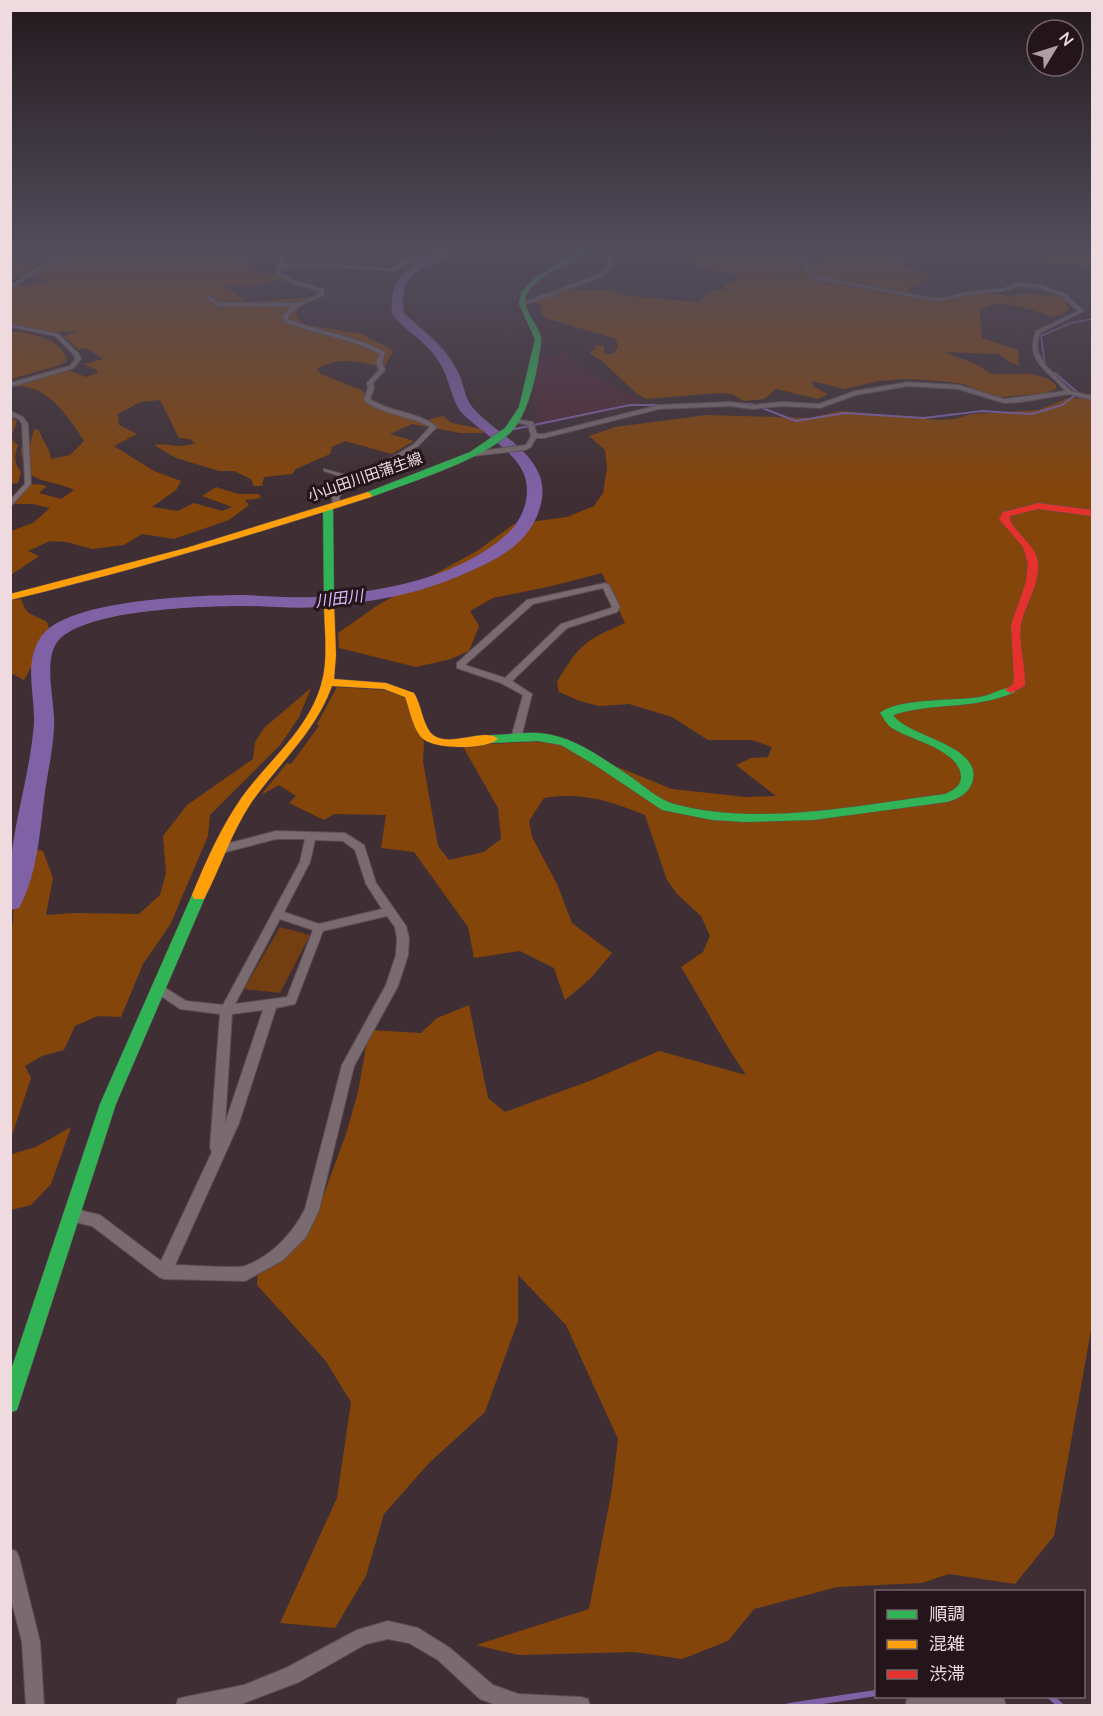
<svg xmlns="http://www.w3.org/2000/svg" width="1103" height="1716" viewBox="0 0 1103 1716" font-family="Mulish,'Noto Sans JP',sans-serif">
<rect width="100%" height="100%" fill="#3f2f34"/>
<path fill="#4f2c38" d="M565 353 587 371 645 402 537 424 532 397 540 358Z"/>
<path fill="#733e12" d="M280 927 310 935 280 993 244 989Z"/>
<g fill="#84450b">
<path d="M11 251H27L14 261 38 262 22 275 11 280Z"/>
<path d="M57 251H282L264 252 245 261 251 262 259 273 280 274 289 281C273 276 260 287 245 287 237 287 233 283 225 286L247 302 314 297 299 308 296 313 299 321 307 325 364 334C372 344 384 342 393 351L384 368C361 361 338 356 317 369L321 374 361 390 376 402 418 419 427 420 443 416 452 423 482 429 483 433H460L412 424 390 434 414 441 392 454 345 441 332 447 330 454 296 469 292 474 264 477 262 486H254L251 479 234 471H219L176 458 154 445C169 442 178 450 195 443L190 439 179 438 160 400 140 402 118 414 119 425 137 434 114 446 154 471 181 481 176 490 152 507 178 511 194 503 222 511 232 507 202 496 216 487 238 494H259L261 498 245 500 249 505 229 520 174 539 142 534 124 545 92 549 67 542 50 541 28 551 39 556 11 575V531L33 523 50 508 33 504H11V499C25 488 28 481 47 486L39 493 61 499 74 490C48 477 23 487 21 448L30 445 34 429 39 430C43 442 50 447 51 459L70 455 84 441C68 416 45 381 11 387V382L61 367 86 377 98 373 97 370 84 364 103 359 86 348 79 350 64 336 79 331 56 332 11 328V288L45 282 37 276 28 273Z"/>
<path d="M671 251H755L756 254 765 253V251H794L805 258 826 257 814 251H1092V266C1079 264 1065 265 1051 264 1017 261 928 246 900 264L931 277 908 288 911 295 931 298 952 296 966 292 997 294 1009 297 1029 293 1043 296 1054 294 1064 297 1069 310 1056 317C1032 312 1002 295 980 310L982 338 1018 350 1019 366 1009 362 999 354 944 352 973 363 992 374H1031L1047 378 1056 385V389L1046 393 1000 397 988 395 964 384 940 381 907 379 879 381 844 389 812 381 814 387 828 394 818 399 776 389 764 399 744 401 732 394 717 393 646 399 636 393 602 361 589 353 596 348V345L604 346V354H612L618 348 616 339 549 319 542 316 541 303H528L543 294 580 289 609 290 636 297 700 302 709 291 726 290 723 283 735 282V275L703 268 694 263 660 260 653 255Z"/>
<path d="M11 331C30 333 62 338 67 361L57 366 11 379Z"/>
<path d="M1068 398 1092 399V1325L1054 1536 1015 1584 949 1574 922 1583 837 1587 754 1609 728 1641 682 1659 634 1652 519 1655 476 1645 589 1609 612 1489 618 1439 566 1325 518 1275V1321L485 1412 429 1463 384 1514 366 1576 335 1628 280 1623 337 1498 351 1402 325 1360 257 1285 258 1269 278 1244 290 1235 321 1202 346 1134 358 1092 369 1030 421 1033 437 1018 469 1005 488 1098 505 1112 592 1080 659 1051 746 1075C722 1040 703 1003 681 967L703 952 710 936 701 916 677 894 667 880 645 815C609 801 583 792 544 798L529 821 532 837 557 884 572 923 612 953 590 979 565 1000 554 968 520 951 474 958 468 927 414 852 381 848 386 815 334 814 324 820 289 803 296 796 279 785 261 795 287 763 291 764 319 726 317 724 337 687 384 690 404 695 424 742 423 762 438 846 449 860 484 852 501 839 498 808 462 745 553 741 672 789 745 797 776 796 736 765 751 758 768 757 772 747 752 740H708L672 717 629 704 599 706 580 701 559 692 557 682C580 644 584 641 625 623L602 573 552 586 493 598 470 611 479 626 469 651 451 659 416 667 339 648 338 633 378 605 477 551 514 524 567 517 594 506 603 493 607 468 605 450 589 436 615 427 707 415 809 418 841 411 936 420 955 419 971 414 1038 410Z"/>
<path d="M10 417 17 421 11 438 18 445C14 456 14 463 21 472L18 483 11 484Z"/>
<path d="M21 599C27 618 33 613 47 622L50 631C39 646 34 664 24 680L11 673 10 600Z"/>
<path d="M311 688 299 717 281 744 210 815 208 836 170 925 143 964 121 1017 98 1016 75 1026 64 1050 42 1056 25 1066 31 1078 11 1138 10 927 13 924 15 845 43 851 53 878 46 915 74 913 139 914 160 895 166 873 163 836 187 805 253 759 255 742 264 728Z"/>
<path d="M71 1127 51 1184 31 1205 11 1210V1146L12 1154 36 1147Z"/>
</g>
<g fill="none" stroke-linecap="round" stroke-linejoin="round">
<path stroke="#8061a6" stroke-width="1.5" d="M1056 375 1045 365 1041 336 1071 323 1092 319"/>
<g stroke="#8061a6" stroke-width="2">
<path d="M1055 373 1078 393"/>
<path d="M708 403 752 404 796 421 845 413 924 418 982 411 1032 414 1062 405 1078 393 1092 396"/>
<path d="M510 430 630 405H668"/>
<path d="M491 434 503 431"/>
</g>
<g stroke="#8061a6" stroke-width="6">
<path d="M1050 1696 1061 1706"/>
<path d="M789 1706 876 1693"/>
</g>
<path fill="#8061a6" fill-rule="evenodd" d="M443 251H456C431 273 397 263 404 313 425 333 442 342 457 370 464 382 464 398 473 408 493 431 527 445 539 474 547 492 540 514 530 529 515 551 490 563 466 573 421 594 368 603 319 607 294 609 270 606 245 606 204 606 85 609 58 641 42 661 56 704 54 728 53 748 49 766 46 785 40 825 39 872 19 908L10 910C10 894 9 876 11 859 16 813 31 768 34 722 35 692 22 659 44 633 75 599 200 595 246 595 269 596 292 598 315 597 379 592 457 579 506 535 523 520 533 494 523 472 512 449 478 430 460 411 450 395 449 376 438 360 424 339 406 332 392 314 388 276 411 263 443 251Z"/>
<g stroke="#5e4e53" stroke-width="2">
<g id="street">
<path d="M60 251H64L10 290V286Z"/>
<path d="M282 251H290L286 253 282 265 308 263 394 269 403 262 436 251H441L407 264 395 271 308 265 281 268 280 272 295 281 323 289 324 295 299 306 288 316 289 320C321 332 355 336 385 352L382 363 385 370 373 383 374 388 370 399C391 413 418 411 437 427L418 446 345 490 339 497 341 505 337 507 333 505 332 497 341 488 352 480 324 471V469L357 478 414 444 430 427C410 415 383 416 364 400L368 388 367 383 379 370 376 363 380 354C350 338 316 334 285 322L282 316 293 306H218L206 297 210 296 219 303H298L319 294V291L291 283 275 274Z"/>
<path d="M612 251H616L615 253 639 251 614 256 610 268 602 277 524 305 519 304 598 275 606 268Z"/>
<path d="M787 251H792L808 258 807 269 819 277 938 299 970 292 1002 289 1019 283 1043 286 1065 294 1084 311 1040 333 1037 343 1038 352 1045 365 1071 391 1092 396V400L1069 394 1021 402 1004 403 958 389 908 386 856 395 820 408 782 406 753 409 730 406 659 409 544 438H536L531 447 525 450 473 456 470 454 473 452 526 445 531 436 528 425 513 422V420L515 419 533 422 537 434H544L659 405 730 402 753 405 782 402 819 404 855 391 908 382 959 385 1004 399 1065 391C1049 370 1024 362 1036 331L1078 311 1061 296 1040 288 1019 286 1003 291 970 294 938 301 816 279 803 269 804 260Z"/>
<path d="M10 324 59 334 79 354 81 359 74 368 10 387V383L70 366 75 359 74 355 55 336 10 327Z"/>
<path d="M10 411 23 417 28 424 31 484 10 507V500L25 484 22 424 19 419 10 416Z"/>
<path d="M605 583 609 585 620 607 617 612 567 628 512 681 532 694 521 738 519 740H513L511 738 523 695 501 683 457 668V663L527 600ZM603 588 612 607 611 608 561 624 505 678 465 665 533 604Z"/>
<path d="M276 831 345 833 364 845 376 883 406 926 409 938 408 955 398 986 354 1066 319 1210 306 1237 283 1260 245 1281 164 1279 159 1277 92 1226 66 1220 64 1215 66 1210 71 1208 100 1215 161 1261 212 1152 210 1148 220 1014 180 1009 154 991 152 988 154 985 158 983 186 1001 223 1005 300 862 305 839H276L218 854 213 850 218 846ZM315 840 343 841 355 850 366 884 382 909 319 924 284 912 310 862ZM387 916 395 927 397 938 396 955 386 985 342 1065 305 1209C293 1233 272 1256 245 1266 235 1269 188 1265 175 1265L239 1123 276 1008 295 1004 323 931ZM280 919 313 930 287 997 235 1004ZM263 1010 225 1123V1124L232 1014Z"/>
<path d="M10 1549 16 1551 19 1557 40 1642 44 1706H26L22 1642 10 1595Z"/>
<path d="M388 1621 418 1628 450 1648 493 1685 518 1694 581 1697 588 1699 590 1706H499L480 1699 438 1660 409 1643 388 1639 366 1644 299 1682 244 1703 234 1706H176L178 1699 185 1697 244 1685 286 1668 357 1630Z"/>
<path d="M914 1697 997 1696 1004 1699 1006 1706H905L907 1699Z"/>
</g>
</g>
<g stroke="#5e4e53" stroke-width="1">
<g id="fast">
<path d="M582 251H588C570 265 540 272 528 292 517 309 543 326 541 342 538 368 530 412 511 432 483 460 410 482 371 497H365V493L470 452 505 428 519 407 535 339 519 304 521 292 535 278Z"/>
<path d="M328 505 333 508 334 602 329 605 324 602 323 508Z"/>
<path d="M1011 687 1015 688V692C976 710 933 702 893 715 907 737 985 745 972 783 968 794 958 799 947 802L813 820 745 822 712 820 662 810 595 765 561 745 538 741 492 743 486 739 492 735C507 735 523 732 538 733 573 735 603 759 631 777 644 786 659 800 674 804 759 827 859 805 945 794 952 791 960 787 961 778 962 750 910 740 892 728 886 724 884 718 880 713 897 698 956 701 980 697 991 695 1000 689 1011 687Z"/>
<path d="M199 890 204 891 206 895 116 1104 17 1410 10 1413V1373L100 1104 192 895 194 891Z"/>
</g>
</g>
<g stroke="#5e4e53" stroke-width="1">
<g id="slow">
<path d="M368 492 372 495 371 497C252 535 132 571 10 600V594L186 548Z"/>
<path d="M329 599 334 602 336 655 334 679 386 683 414 693C421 704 422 721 430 732 445 751 485 726 498 739 487 750 432 750 421 737 412 726 410 710 405 697L384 689 332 686C315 733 279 763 251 803 231 833 221 867 204 899H194L192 895C206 861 221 827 242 797 269 760 308 730 321 685 329 659 324 629 324 602Z"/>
</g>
</g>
<g stroke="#5e4e53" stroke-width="1">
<path id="jam" d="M1038 503 1092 510V516L1038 509 1010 516C1008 528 1036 544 1038 562 1040 585 1025 604 1021 625 1018 645 1026 666 1025 686L1011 693 1005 690 1013 684 1014 678 1011 625 1026 582 1028 564 1023 547 999 519 1003 512Z"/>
</g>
<use href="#street" fill="#796b70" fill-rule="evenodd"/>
<use href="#fast" fill="#30b455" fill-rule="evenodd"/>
<use href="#slow" fill="#ff9f0a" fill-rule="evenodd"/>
<use href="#jam" fill="#e5322d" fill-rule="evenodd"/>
</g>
<linearGradient id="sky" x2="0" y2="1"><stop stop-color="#231a1d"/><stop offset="0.51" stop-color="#524d5c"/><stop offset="1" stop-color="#524d5c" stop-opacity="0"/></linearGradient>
<rect width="1103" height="491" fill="url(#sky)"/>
<g text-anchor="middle" stroke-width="6" stroke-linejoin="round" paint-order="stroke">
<g font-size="15" fill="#efdae0" stroke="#24151a">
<text transform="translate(365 477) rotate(-19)" y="5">小山田川田蒲生線</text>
</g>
<g font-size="16" font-style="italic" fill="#d9c0fe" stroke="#24151a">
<text transform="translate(339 598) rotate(-7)" y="6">川田川</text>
</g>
</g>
<rect width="1103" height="1716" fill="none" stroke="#efdae0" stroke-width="24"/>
<rect x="875" y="1590" width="210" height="108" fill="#24151a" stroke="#756469" stroke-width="1.5"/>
<rect x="887" y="1610" width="30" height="9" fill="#30b455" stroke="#756469" stroke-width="1.5"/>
<text x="929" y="1620" font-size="18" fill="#efdae0">順調</text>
<rect x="887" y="1640" width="30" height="9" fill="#ff9f0a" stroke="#756469" stroke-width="1.5"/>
<text x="929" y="1650" font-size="18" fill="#efdae0">混雑</text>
<rect x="887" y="1670" width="30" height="9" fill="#e5322d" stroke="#756469" stroke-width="1.5"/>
<text x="929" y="1680" font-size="18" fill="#efdae0">渋滞</text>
<g transform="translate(1055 48) rotate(52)"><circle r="28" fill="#24151a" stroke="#756469" stroke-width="1.5"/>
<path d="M0-4.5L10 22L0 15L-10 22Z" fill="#b19ea4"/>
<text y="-9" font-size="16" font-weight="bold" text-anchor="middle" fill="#efdae0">N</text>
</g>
</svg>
